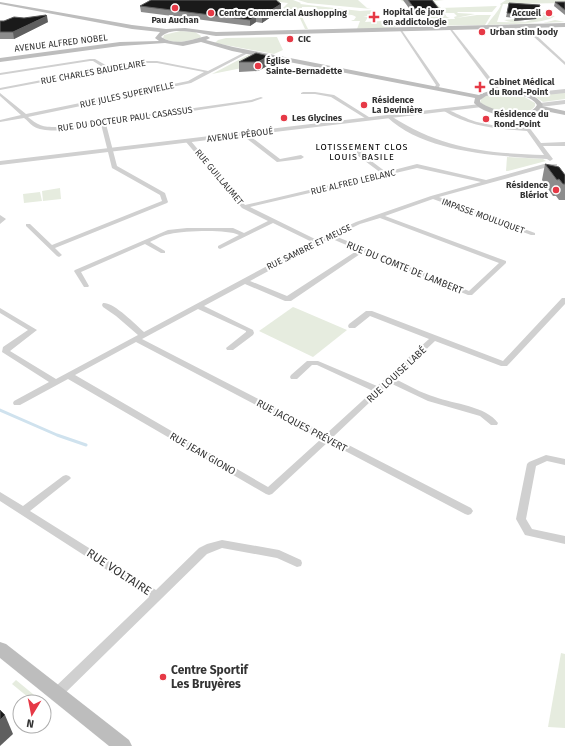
<svg xmlns="http://www.w3.org/2000/svg" width="565" height="746" viewBox="0 0 565 746" font-family="'Fira Sans',sans-serif">
<rect width="100%" height="100%" fill="#fff"/>
<g fill="#e6ecdf">
<path d="M263 0H293L301 3 300 4 360 11 375 10 371 11 369 16H363L368 17 365 22 399 20 402 25 393 28 357 29 360 21H353L351 20H354L356 17C349 12 340 16 334 17 331 17 326 16 323 16L333 15 337 12 332 10H322L317 12 316 14 311 13 318 11V9L313 7H302V9H298V11L303 12 300 13 308 29H305L297 12 283 8 288 3Z"/>
<path d="M298 0H358L367 8 371 9 308 3Z"/>
<path d="M402 0H444L434 1 441 8 497 6 492 12H457L458 13 475 14 456 18 477 15H491L485 25 419 26 416 20 452 19H455L454 17 457 16 454 13H444L447 17 450 18 431 19 428 15 433 17 441 16 433 6 401 1Z"/>
<path d="M506 0H565V3L503 4 497 22 543 23 555 20 565 22 487 25C492 17 498 12 501 5L500 4Z"/>
<path d="M544 12 547 14 538 15H548L555 16C547 23 514 25 504 20L515 19V21L525 22 535 19 537 17 528 16 542 14Z"/>
<path d="M180 31 195 32 201 36 200 38C187 41 175 45 163 38L164 35Z"/>
<path d="M277 37 283 50 274 54 215 43 218 40 226 38Z"/>
<path d="M248 55 261 57 242 68 212 74Z"/>
<path d="M565 92V99L543 102 534 96Z"/>
<path d="M498 93 521 95 535 103V106C528 117 504 114 493 110 489 109 484 105 480 102L482 97Z"/>
<path d="M507 157 543 159 546 161 508 171H506Z"/>
<path d="M60 188 61 199 43 201 42 191Z"/>
<path d="M40 192 42 201 24 203 23 194Z"/>
<path d="M293 307 298 309 347 330 313 357 259 331Z"/>
<path d="M561 653 565 654V728L548 727Z"/>
<path d="M16 680 39 699 34 702 12 684Z"/>
</g>
<g fill="none" stroke-linecap="round" stroke-linejoin="round">
<path stroke="#cfe2ee" stroke-width="3" d="M0 410 57 435 86 445"/>
<g fill="#d0d0d0" fill-rule="evenodd">
<path d="M523 25H525L565 62V65L523 27Z"/>
<path d="M448 27H450L501 91V93H497Z"/>
<path d="M399 29H401L440 85 438 89 434 88 436 85Z"/>
<path d="M247 51 250 52 191 83 28 117C40 127 44 127 59 127L251 100 261 97 263 98 252 102 106 124 117 166 165 193 168 202 167 203 55 248 62 255 59 257 57 256 26 226V224H30L52 245 162 201 160 195 112 168 101 124C83 127 49 136 33 126 30 124 27 120 24 118L0 122V120L21 115 0 96V93L26 114 188 81 204 72 157 63H144L0 90V88L104 68 93 61H90L0 75V73L90 59H95L109 67 144 61H157L208 71Z"/>
<path d="M303 92H315L334 95 372 119 368 120 331 97 315 94H301V93Z"/>
<path d="M444 109C449 109 468 120 477 122 492 126 508 127 524 128L515 115 519 114 541 143 565 142V146H543L553 159 550 161 547 159C497 156 425 153 387 117L391 116C442 149 485 153 544 155L527 131C498 129 470 127 444 111Z"/>
<path d="M242 133H246L280 159 301 155 304 157 301 159 277 162 242 135Z"/>
<path d="M186 140H190L245 205 381 173 357 155V150L360 148 363 150 362 154 386 172 417 164 486 180 544 164H557V166L544 168 439 197 535 233V235H531L433 199 385 216 506 261V263L472 295H468L363 252 291 301H285L245 284 204 306 253 330 254 333 253 335 233 350H227L226 348 246 332V331L198 309 142 339 326 434 373 391 317 365H312L297 379H291L290 377 291 375 307 361H318L377 386 429 339 370 316 355 328H349L348 326 349 324 366 311H372L503 361 562 298H565V304L507 366H501L435 341 395 379C408 385 421 393 435 397 454 404 486 406 498 423L497 425H491L480 416 428 401 390 383 333 437 471 508 473 511 471 514 468 515 465 514 328 442 272 494 269 495 266 494 68 379 20 405H14L13 403 14 401 49 382 2 352 3 347 28 330 0 313V308L37 330 10 351 56 379 138 335 116 316 103 307 102 305 103 303C114 302 136 325 144 332L312 242 273 223 220 249 218 248V246L239 235C226 229 185 231 170 234 163 235 156 239 150 242L165 251V253H161L145 244 81 272 89 286 88 287H84L74 271 75 270 168 230 187 228H233L244 233 268 221 242 208 186 142ZM417 168 481 182 431 196 356 222 317 240 250 207ZM380 218 499 263 469 291 335 236 360 224ZM330 238 358 250 287 296 250 281ZM136 342 321 439 268 487 75 375Z"/>
<path d="M0 215 6 219 0 224Z"/>
<path d="M546 455 565 459V465L547 461 536 466 526 519 532 529 565 536V544L525 535 516 519 527 464 529 462Z"/>
<path d="M66 475 69 476 71 478 69 480 30 511 156 590 199 548 207 544 222 540 279 550 301 560 302 563 301 566 297 567 277 558 222 548 207 554 61 697 57 699 53 697 51 693 53 689 149 597 0 501V492L23 506 63 476Z"/>
</g>
<g fill="#d0d0d0" fill-rule="evenodd">
<path d="M565 89V93L527 97 524 95 527 93Z"/>
<path d="M565 100V104L540 107 537 105 540 103Z"/>
<path d="M480 104 482 105V107L0 165V161Z"/>
</g>
<g fill="#bdbdbd" fill-rule="evenodd">
<path d="M0 2 132 25 166 29 185 28 216 32 565 23V27L216 36C202 34 171 25 161 37 177 47 191 39 207 36L210 38 206 40 233 47 479 95C495 86 533 88 543 105L542 106 565 111V115L540 110C528 124 485 116 474 103L475 98 232 51 201 42 183 46 165 43 120 46 0 62V58L120 42 159 41 155 38 160 32 132 29 0 4ZM496 94C508 94 530 93 537 105 528 121 492 111 480 102V100L486 96Z"/>
<path d="M0 642 6 644 129 740 132 746H109L0 658Z"/>
</g>
</g>
<g fill="#8c8c8c">
<path d="M403 0H432L439 9V14L414 15Z"/>
<path d="M555 2H565V15L554 6Z"/>
<path d="M509 3 540 5V9L536 19 514 21 515 18 506 17Z"/>
<path d="M281 4V10L262 23 256 22 250 26 141 12 140 6Z"/>
<path d="M0 21 48 22 14 39H0Z"/>
<path d="M256 53 269 65 258 71 239 72V62Z"/>
<path d="M545 164 565 175V200H559L556 196H553L542 180Z"/>
</g>
<g fill="#5f5f5f">
<path d="M281 4V10L262 23V16Z"/>
<path d="M540 5V9L536 19 514 21 515 17Z"/>
<path d="M47 16 48 22 14 39 13 32Z"/>
<path d="M256 16V22L250 26V20Z"/>
<path d="M269 56V65L258 71V62Z"/>
<path d="M5 715 13 734 0 746V720Z"/>
</g>
<g fill="#1a1a1a" stroke="#5f5f5f">
<path d="M151 0H276L281 4 262 16H256L250 20 140 6Z"/>
<path d="M408 0H432L439 9H415Z"/>
<path d="M555 2H565V10Z"/>
<path d="M509 3 540 5 536 15 515 17 516 14 507 13Z"/>
<path d="M46 15 47 16 13 32H0V21H4L14 17 24 18Z"/>
<path d="M256 53 269 56 258 62H239Z"/>
<path d="M545 164 559 167 565 175V184H563L559 179 557 180Z"/>
<path d="M0 710 5 715 0 720Z"/>
</g>
<g fill="#e63946" stroke="#fff" stroke-width="1.5">
<circle cx="175" cy="8" r="4"/>
<circle cx="211" cy="13" r="4"/>
<circle cx="549" cy="13" r="4"/>
<path d="M372 11h4v4h4v4h-4v4h-4v-4h-4v-4h4z"/>
<circle cx="482" cy="32" r="4"/>
<circle cx="290" cy="39" r="4"/>
<circle cx="258" cy="66" r="4"/>
<path d="M478 81h4v4h4v4h-4v4h-4v-4h-4v-4h4z"/>
<circle cx="364" cy="105" r="4"/>
<circle cx="284" cy="118" r="4"/>
<circle cx="486" cy="119" r="4"/>
<circle cx="556" cy="190" r="4"/>
<circle cx="163" cy="677" r="4"/>
</g>
<g text-anchor="middle" stroke-width="4" stroke-linejoin="round" paint-order="stroke">
<g font-size="9" font-weight="bold" fill="#333" stroke="#fff" text-anchor="start">
<text x="383" y="15">Hopital de jour<tspan x="383" dy="10">en addictologie</tspan></text>
<text x="219" y="16">Centre Commercial Aushopping</text>
<text x="541" y="16" text-anchor="end">Accueil</text>
<text x="175" y="23" text-anchor="middle">Pau Auchan</text>
<text x="490" y="35">Urban stim body</text>
<text x="298" y="42">CIC</text>
<text x="266" y="64">Église<tspan x="266" dy="10">Sainte-Bernadette</tspan></text>
<text x="489" y="85">Cabinet Médical<tspan x="489" dy="10">du Rond-Point</tspan></text>
<text x="372" y="103">Résidence<tspan x="372" dy="10">La Devinière</tspan></text>
<text x="494" y="117">Résidence du<tspan x="494" dy="10">Rond-Point</tspan></text>
<text x="292" y="121">Les Glycines</text>
<text x="548" y="188" text-anchor="end">Résidence<tspan x="548" dy="10">Blériot</tspan></text>
</g>
<g font-size="9" fill="#333" stroke="#fff">
<text transform="translate(61 43) rotate(-7)" y="3">AVENUE ALFRED NOBEL</text>
<text transform="translate(93 72) rotate(-10)" y="3">RUE CHARLES BAUDELAIRE</text>
<text transform="translate(127 95) rotate(-12)" y="3">RUE JULES SUPERVIELLE</text>
<text transform="translate(125 119) rotate(-8)" y="3">RUE DU DOCTEUR PAUL CASASSUS</text>
<text transform="translate(240 135) rotate(-7)" y="3">AVENUE PÉBOUÉ</text>
<text transform="translate(219 177) rotate(50)" y="3">RUE GUILLAUMET</text>
<text transform="translate(353 182) rotate(-13)" y="3">RUE ALFRED LEBLANC</text>
<text transform="translate(483 216) rotate(20)" y="3">IMPASSE MOULUQUET</text>
<text transform="translate(309 247) rotate(-26)" y="3">RUE SAMBRE ET MEUSE</text>
</g>
<g font-size="9" letter-spacing="1" fill="#000" stroke="#fff">
<text x="362" y="150">LOTISSEMENT CLOS<tspan x="362" dy="10">LOUIS BASILE</tspan></text>
</g>
<g font-size="10" fill="#333" stroke="#fff">
<text transform="translate(405 267) rotate(22)" y="4">RUE DU COMTE DE LAMBERT</text>
<text transform="translate(396 374) rotate(-43)" y="4">RUE LOUISE LABÉ</text>
<text transform="translate(302 425) rotate(28)" y="4">RUE JACQUES PRÉVERT</text>
<text transform="translate(203 453) rotate(30)" y="4">RUE JEAN GIONO</text>
</g>
<g font-size="12" fill="#333" stroke="#fff">
<text transform="translate(119 572) rotate(33)" y="4">RUE VOLTAIRE</text>
</g>
<g font-size="12" font-weight="bold" fill="#333" stroke="#fff" text-anchor="start">
<text x="171" y="674">Centre Sportif<tspan x="171" dy="14">Les Bruyères</tspan></text>
</g>
</g>
<g transform="translate(32 714) rotate(190)"><circle r="19" fill="#ffffff" stroke="#adadad"/>
<path d="M0-3L7 15L0 10L-7 15Z" fill="#e63946"/>
<text y="-6" font-size="11" font-weight="bold" text-anchor="middle" fill="#333333">N</text>
</g>
</svg>
